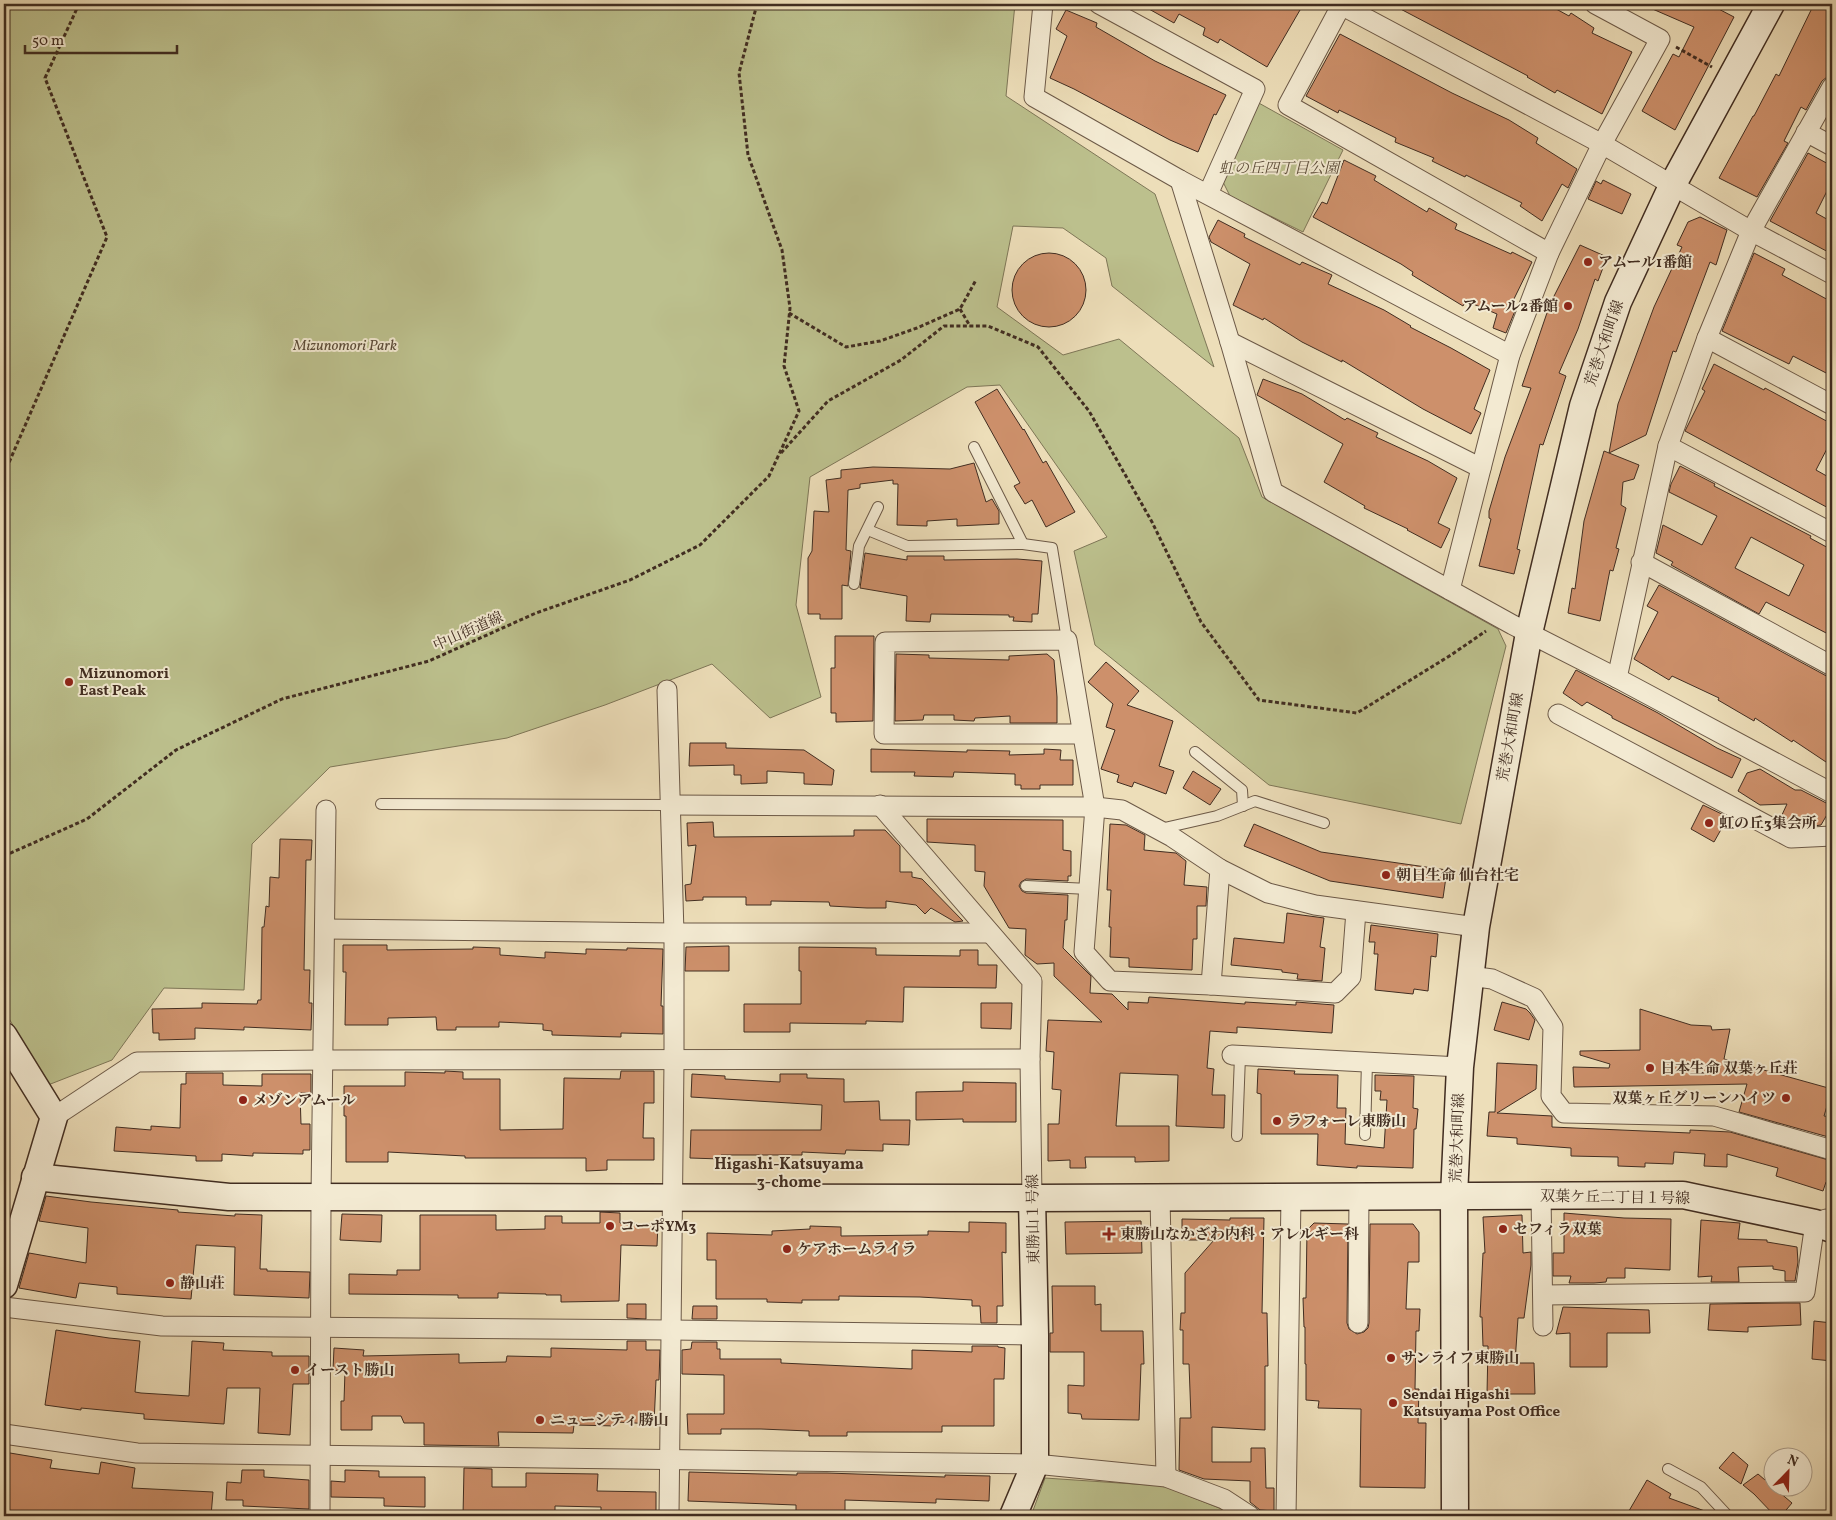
<svg xmlns="http://www.w3.org/2000/svg" width="1836" height="1520" viewBox="0 0 1836 1520" font-family="Vollkorn,'Noto Serif JP',serif">
<rect width="100%" height="100%" fill="#eddeb9"/>
<filter id="stains"><feTurbulence type="fractalNoise" baseFrequency=".004" numOctaves="4"/><feColorMatrix values="0 0 0 0 .2 0 0 0 0 .09 0 0 0 0 .02 0 0 0 .5 -.17"/></filter>
<radialGradient id="worn" r=".72"><stop offset=".6" stop-color="#630" stop-opacity="0"/><stop offset="1" stop-color="#630" stop-opacity=".3"/></radialGradient>
<g fill="#bcc08d" stroke="#7e7657">
<path d="M4 4H1015L1006 96 1155 194 1214 367 1112 286 1106 258 1063 228 1013 226 997 307 1063 355 1119 339 1239 438 1262 497 1498 629 1506 646 1461 824 1269 785 1095 645 1074 551 1107 537 1000 385 967 387 810 477 796 605 821 697 770 718 712 664 605 705 507 738 330 767 252 844 244 990 164 988 112 1060 48 1085 4 1010Z"/>
<path d="M1257 102 1343 150 1303 232 1230 196 1221 178Z"/>
<path d="M1045 1478 1164 1486 1229 1512 1234 1516H1031Z"/>
</g>
<g fill="#cd906b" stroke="#412d21" fill-rule="evenodd">
<path d="M1140 4H1290L1300 10 1267 67 1220 39 1218 43 1203 35 1205 28 1179 14 1174 23Z"/>
<path d="M1391 4H1547L1569 16 1571 13 1594 28 1592 33 1632 52 1602 114 1557 90 1555 93 1527 77 1528 76Z"/>
<path d="M1641 4H1709L1734 17 1675 130 1642 111 1673 54 1679 57 1694 27Z"/>
<path d="M1814 4H1832V76L1827 77 1822 81 1806 110 1801 107 1784 141 1788 143 1757 197 1719 178 1753 116H1754L1776 74 1779 76Z"/>
<path d="M1066 10 1097 23 1096 27 1155 61 1226 95 1216 115 1214 114 1198 152 1170 140 1074 89 1050 78 1067 36 1056 29Z"/>
<path d="M1340 34 1452 93 1509 120 1538 138 1536 143 1577 169 1568 188 1562 184 1542 221 1520 206 1522 203 1466 175 1465 177 1432 161 1434 158 1395 142 1396 138 1339 110 1338 113 1306 96Z"/>
<path d="M1808 153 1832 166V181L1816 213 1832 222V254L1770 221Z"/>
<path d="M1344 160 1376 176 1374 180 1427 212 1429 208 1457 224 1455 229 1511 254 1512 252 1532 262 1512 303 1517 306 1506 333 1493 328 1497 314 1466 301 1463 306 1412 275 1413 272 1401 264 1313 217 1322 202 1327 204Z"/>
<path d="M1603 180 1631 194 1622 214 1588 199 1596 181 1601 184Z"/>
<path d="M1700 217 1727 230 1716 265 1710 262 1676 352 1673 351 1646 435 1609 453 1618 404 1654 307 1682 247 1677 245 1688 222Z"/>
<path d="M1218 220 1245 234 1244 237 1300 265 1302 262 1332 275 1328 284 1384 310 1411 326 1410 327 1451 348 1490 370 1474 409 1481 413 1471 434 1423 409 1342 360V362L1302 342 1264 318 1263 320 1233 305 1250 264 1211 242 1209 237Z"/>
<path d="M1580 245 1607 257 1598 281 1595 279 1578 329 1559 373 1566 376 1543 445 1540 444 1517 549 1520 550 1514 574 1479 566 1491 519 1489 518V511L1505 457 1531 388 1522 386 1550 304Z"/>
<path d="M1754 253 1785 269 1782 275 1832 302V376L1793 356 1789 364 1722 331Z"/>
<circle cx="1049" cy="290" r="37"/>
<path d="M1714 364 1764 390 1765 388 1832 424V439L1816 470 1832 479V510L1685 431 1705 391 1702 389Z"/>
<path d="M1263 379 1302 394 1345 420 1347 418 1378 433 1376 437 1428 461 1457 478 1438 523 1450 529 1441 548 1407 530 1408 529 1364 508 1365 506 1324 482 1343 444 1257 395Z"/>
<path d="M997 389 1023 430 1024 429 1043 463 1046 461 1075 512 1046 527 1032 500 1025 504 1014 486 1020 483 975 402Z"/>
<path d="M1604 451 1639 465 1634 479 1623 482 1621 505 1626 508 1616 548 1619 549 1613 571 1610 570 1600 621 1568 613 1572 588 1575 589 1584 521Z"/>
<path d="M974 463 986 502 992 499 999 511V524L957 526V519L927 521V526L897 525 898 484H893V480L860 484V488L848 490 846 550 851 551 848 586 842 585V619H820V614H808V558L812 551 814 511 829 512 826 480 841 478V470L873 467 950 469Z"/>
<path d="M1680 466 1715 484 1714 486 1811 536 1810 538 1832 550V636L1766 602 1759 614 1671 565 1673 562 1656 553 1663 525 1702 545 1717 516 1669 492 1671 484ZM1751 537 1804 565 1789 596 1735 568Z"/>
<path d="M865 553 907 560V556H944V560L1017 559 1042 561 1038 614H1032V622L1013 621 1014 617H1009V615L931 614 930 622 906 621 907 596 860 588Z"/>
<path d="M1659 585 1832 679V766L1793 740 1792 742 1755 718 1754 721 1718 700 1719 698 1672 676 1669 680 1634 659 1658 612 1647 606Z"/>
<path d="M835 636H874L873 721 836 722V713H831V668H835Z"/>
<path d="M896 654 929 655V658L1009 660V656L1047 654 1054 660 1057 697V723H1010V716L975 718 974 721 954 720V715H924L923 720 895 721Z"/>
<path d="M1106 662 1139 691 1127 705 1173 721 1159 766 1174 771 1166 794 1134 782 1132 787 1117 782 1119 775 1101 769 1115 730 1106 727 1113 704 1088 682Z"/>
<path d="M1576 670 1658 713 1717 748 1741 759 1732 778 1612 718V716L1587 702 1582 706 1563 693Z"/>
<path d="M690 743H726V748L804 750 834 770 832 785 804 784V773L767 771V783L741 784V775H734V765L689 766Z"/>
<path d="M871 749 967 752V750L1010 751 1009 755 1044 754V749L1061 750 1060 760H1073V785H1040V789H1021V785H1015V774L954 772 953 777 914 776 915 772H871Z"/>
<path d="M1760 769 1795 790H1801L1832 806 1821 825 1814 826 1801 818 1797 825 1781 817 1787 804 1760 805 1738 791 1747 773Z"/>
<path d="M1193 771 1221 789 1210 805 1183 788Z"/>
<path d="M1703 805 1728 817 1714 842 1691 829Z"/>
<path d="M927 819 1063 820V850L1071 851V876H1068V881L1026 879 1021 882 1019 886 1022 891 1026 893 1068 895 1067 920H1065L1063 948 1091 976 1090 993 1112 994 1128 1010V1002L1148 1003 1149 997 1245 1004V1002L1296 1005V1002L1334 1005 1332 1033 1237 1027V1033L1210 1031 1207 1068 1214 1069 1212 1095H1225L1224 1128 1176 1126 1178 1075 1120 1073 1116 1126H1169V1161L1135 1162V1157H1085L1086 1168H1070V1160L1048 1161V1124H1059L1061 1090 1052 1089 1054 1052 1046 1051 1048 1020 1102 1022 1054 976V963L1037 964 1025 955 1026 929 1009 928 984 886 985 872 975 871V845L927 842Z"/>
<path d="M713 822 714 837 854 836V830H885L900 846V872H912V877L922 879 963 921 955 922 931 908 925 914 916 905 886 901V908H867L830 906 829 902 771 901V905H746V897H703V900L686 901 685 885 691 884 696 845 688 846 687 823Z"/>
<path d="M1110 824 1126 825 1145 835 1144 850 1176 853 1186 861 1184 885 1207 887 1206 906H1197V939H1193L1192 970 1129 967V958L1110 957 1111 927H1109L1111 890H1107Z"/>
<path d="M1254 824 1321 852 1447 870 1443 898 1330 881 1244 846Z"/>
<path d="M280 839 312 840 311 860H306L304 970H310L309 1003H312L311 1030 244 1027V1030L195 1028V1039L159 1040V1033H153L152 1009 202 1008V1003L257 1004 258 1000H261L262 927H264L266 906 269 907 270 877 279 878Z"/>
<path d="M1287 913 1324 918 1320 947 1325 948 1322 981 1297 979 1298 974 1282 972V970L1231 965 1234 938 1284 943Z"/>
<path d="M1371 925 1438 934 1436 957 1431 956 1428 991 1414 989 1413 994 1375 990 1378 954H1374L1375 942H1369Z"/>
<path d="M343 945H387V950L473 949V947L500 948V955L545 958V952L586 954V949L627 950V948L663 949 661 1006H663V1034L621 1033V1037L552 1035V1031L543 1030V1024L499 1022V1027H456V1030H437L436 1017 388 1018V1025H345L346 972H343Z"/>
<path d="M729 946V971H685L686 947Z"/>
<path d="M799 947 876 948V955L960 956V950H978V965H997L996 988 904 987 903 1022 866 1021V1024L790 1023V1032H744V1004H801V971H799Z"/>
<path d="M1502 1002 1526 1009 1530 1013 1535 1020 1529 1040 1494 1030Z"/>
<path d="M981 1003H1012L1011 1029 981 1028Z"/>
<path d="M1640 1009 1691 1025 1711 1026 1712 1030 1730 1029 1724 1059 1832 1089 1824 1116 1832 1117V1138L1739 1112 1747 1084 1574 1087 1573 1067 1609 1068 1610 1064 1580 1055V1051L1640 1050Z"/>
<path d="M1497 1063 1537 1065 1536 1089 1497 1113 1552 1116V1127L1690 1133V1130L1730 1132 1832 1161V1184L1826 1182 1823 1191 1776 1176 1778 1168 1727 1154V1167L1704 1166 1705 1154 1674 1152 1673 1164 1645 1163V1167L1618 1166V1157L1571 1156V1148L1517 1144V1138L1487 1136 1489 1112H1495Z"/>
<path d="M1258 1069 1295 1071 1294 1074 1338 1075 1337 1108H1346L1345 1144 1384 1148 1387 1100H1380L1381 1091H1375V1075L1414 1076 1413 1108 1418 1109 1416 1129H1414L1413 1168 1357 1166V1168L1317 1165 1318 1134H1261V1094L1257 1093Z"/>
<path d="M445 1071 463 1072V1079H500V1130L563 1129 564 1078 620 1079 621 1071H654V1103H644L643 1138H654V1160H607V1170L586 1171V1158H465V1156L388 1152V1162H346V1116H344V1086H405V1072L445 1073Z"/>
<path d="M186 1073H223V1085L262 1086V1074H311V1093H300L301 1124H310V1150H303V1154L253 1153V1156L222 1154V1161H196V1156L114 1151 116 1127 151 1130V1126L180 1128 181 1084H186Z"/>
<path d="M692 1074 725 1076V1079L780 1082V1074H807V1078L844 1079V1102L879 1101 880 1120H910L909 1145 883 1144V1151L846 1150 845 1154 802 1152V1155H721V1159L690 1158 691 1130H821L822 1105 691 1097Z"/>
<path d="M963 1082 1016 1083V1122H963V1119L916 1120V1092L963 1091Z"/>
<path d="M46 1196 91 1202 178 1210V1212L235 1216V1214L262 1215 260 1269H267V1271L310 1272 309 1298 234 1295 235 1247 196 1245 191 1299 117 1294V1287L79 1283 76 1298 19 1288 29 1253 86 1263 88 1228 39 1221Z"/>
<path d="M600 1212 620 1213V1223L658 1224 657 1246 621 1245 619 1301 561 1302V1295H546V1294L498 1293V1298H458V1295L349 1294V1274L397 1275V1270H420V1215H496V1230L545 1229V1216H562V1223H600Z"/>
<path d="M1564 1213 1624 1218 1671 1219 1670 1270 1625 1268V1278H1607L1606 1282 1594 1283H1569L1571 1276H1553V1253H1564Z"/>
<path d="M342 1214 382 1215 381 1242 340 1240Z"/>
<path d="M1522 1215 1523 1253 1531 1252V1265L1524 1318H1518L1515 1363H1534L1535 1394H1487L1488 1346H1483L1482 1317H1480L1483 1253H1485L1483 1217Z"/>
<path d="M1230 1218H1264L1262 1313H1267L1268 1366H1265V1430L1212 1427V1462H1251V1448H1265L1266 1488H1274V1511L1260 1510 1250 1502V1481L1204 1479 1179 1470 1180 1418H1191L1189 1364H1183V1330H1180L1181 1313H1185V1273L1214 1240H1182V1219L1230 1220Z"/>
<path d="M1701 1220 1740 1223 1738 1239 1767 1240V1242L1797 1247 1798 1262 1795 1281H1785V1271L1773 1269V1266L1738 1267 1739 1282H1711L1712 1276 1698 1277Z"/>
<path d="M1141 1221 1142 1253 1066 1254 1065 1222Z"/>
<path d="M969 1222 1006 1223V1253L1002 1252 1003 1306H997V1323H981L980 1306H972V1300L920 1297 839 1296V1300H802V1303L767 1302V1299H716V1260H707V1233L772 1235V1231L810 1229V1226L841 1227V1236L928 1235V1231L969 1232Z"/>
<path d="M1314 1223 1348 1224 1347 1323 1349 1329 1357 1334 1364 1332 1368 1328 1369 1323 1370 1224H1413L1419 1232V1262H1408L1406 1309H1420L1419 1331H1416L1415 1389H1419L1418 1423H1426L1425 1488 1360 1487 1361 1409 1318 1408 1319 1401 1306 1400V1364H1305V1327H1304L1303 1298H1306L1307 1230Z"/>
<path d="M1052 1286H1095V1305L1101 1304V1331H1143L1144 1364H1141L1139 1420 1082 1419 1081 1414 1068 1413V1385L1084 1386V1352H1050V1333H1053Z"/>
<path d="M1784 1303H1800L1801 1325 1748 1327V1332L1708 1330 1710 1304Z"/>
<path d="M627 1304H646V1319L627 1318Z"/>
<path d="M693 1306H717V1319H692Z"/>
<path d="M1563 1307 1649 1310 1650 1333H1607V1367H1570V1333L1556 1334Z"/>
<path d="M1814 1321 1832 1323V1361L1812 1359Z"/>
<path d="M56 1330 109 1338 140 1341 135 1392 141 1393 189 1396 192 1341 224 1343 223 1350 272 1352V1356H309V1384H293L290 1435 258 1433 260 1388H227L224 1424 144 1419V1414L81 1408V1410L45 1405Z"/>
<path d="M627 1341H646V1350H660L659 1380H656L654 1424 616 1422V1426L574 1425 573 1433 498 1432 499 1446 424 1445V1423H404L401 1416H372V1430H341V1401H344L345 1371 333 1370 334 1348 364 1350 363 1356 459 1354V1363L506 1362 507 1356 551 1357V1348L627 1350Z"/>
<path d="M692 1342H717V1349H720V1359H781V1363L912 1369V1350L972 1352V1346H998V1347L1005 1348 1004 1379H994V1426H942V1432H847V1436H809V1431L761 1429H721V1434H688L687 1414H724V1375L682 1374V1350L691 1349Z"/>
<path d="M4 1452 52 1460 50 1468 99 1474 101 1462 135 1468 132 1488 213 1492 211 1516H4Z"/>
<path d="M1733 1452 1748 1465 1741 1484 1719 1468Z"/>
<path d="M464 1468 492 1469V1487H526V1473L598 1474 597 1491 656 1492V1515L601 1514V1507L555 1506V1512L491 1511V1516H463Z"/>
<path d="M242 1470H264V1477L309 1480V1509L243 1506V1500H226L227 1482 241 1483Z"/>
<path d="M345 1470 379 1471V1477H425V1507L384 1506V1498L331 1497V1481L345 1482Z"/>
<path d="M689 1472 797 1475V1473H827L945 1477V1475L990 1476 989 1501 936 1499V1503L845 1500V1511H796V1505L688 1501Z"/>
<path d="M1758 1474 1792 1503 1781 1516H1775L1754 1494 1743 1485Z"/>
<path d="M1647 1480 1671 1494 1669 1498 1713 1514V1516H1626Z"/>
</g>
<g fill="none" stroke-linecap="round" stroke-linejoin="round">
<g stroke="#6c5947" stroke-width="12">
<g id="lane">
<path d="M974 447 1023 544"/>
<path d="M868 530 907 546 1023 544 1052 548 1067 640"/>
<path d="M854 584 859 546 878 507"/>
<path d="M1195 752 1242 790 1243 806"/>
<path d="M381 804 670 805"/>
<path d="M1160 829 1217 816 1255 801 1324 823"/>
<path d="M1026 886 1089 889"/>
<path d="M1365 1135 1367 1062"/>
<path d="M1237 1136 1240 1056"/>
<path d="M1668 1469 1701 1487 1728 1516"/>
</g>
</g>
<g stroke="#6c5947" stroke-width="21">
<g id="street">
<path d="M1043 4 1034 97 1180 180 1510 355"/>
<path d="M1099 4 1255 89 1208 194"/>
<path d="M1342 4 1288 105 1549 253"/>
<path d="M1341 5 1602 144 1751 231 1832 274"/>
<path d="M1806 132 1832 146"/>
<path d="M1180 180 1230 342 1273 492 1513 625 1617 678 1832 793"/>
<path d="M1707 338 1832 405"/>
<path d="M1230 342 1481 468"/>
<path d="M1668 446 1832 533"/>
<path d="M1641 562 1832 666"/>
<path d="M1450 590 1510 355 1549 253 1602 144 1660 39 1595 4"/>
<path d="M1617 678 1668 446 1707 338 1751 231 1832 87"/>
<path d="M667 690 674 933V1061L669 1516"/>
<path d="M1558 714 1791 838 1832 836"/>
<path d="M1082 734H884L885 642 1067 640 1095 807 1084 952 1110 981 1211 985 1335 993 1351 977 1356 911"/>
<path d="M670 805 1095 807 1122 810 1172 837 1220 869 1268 893 1315 905 1476 927"/>
<path d="M880 805 1032 981 1030 1059 1032 1198"/>
<path d="M325 929 674 933H990"/>
<path d="M1470 976 1492 979 1534 998 1553 1027 1551 1096 1564 1113 1714 1116 1832 1150"/>
<path d="M1211 985 1220 869"/>
<path d="M1232 1055 1460 1067"/>
<path d="M54 1117 137 1062 323 1060 1030 1059"/>
<path d="M1541 1195 1543 1326"/>
<path d="M1160 1197 1166 1477"/>
<path d="M1543 1295 1805 1292 1815 1223 1826 1219"/>
<path d="M4 1307 162 1326 672 1330 1035 1335"/>
<path d="M1358 1323 1359 1196"/>
<path d="M4 1434 137 1453 1035 1464 1166 1477 1224 1499 1250 1516"/>
<path d="M320 1516 321 1197 326 810"/>
<path d="M1286 1516 1291 1197"/>
</g>
</g>
<g stroke="#412d21" stroke-width="29">
<g id="secondary">
<path d="M4 1036 54 1117 4 1285"/>
<path d="M35 1177 229 1197 1032 1198 1683 1195 1815 1223 1832 1229"/>
<path d="M1013 1516 1035 1464V1335L1032 1198"/>
<path d="M1455 1516 1454 1196 1460 1067 1476 927 1529 633 1583 406 1618 302 1672 186 1771 4"/>
</g>
</g>
<g stroke="#412d21" stroke-width="3" stroke-dasharray="4 2.5" stroke-linecap="butt">
<path d="M1676 47 1712 67"/>
<path d="M960 309 970 326"/>
<path d="M789 313 846 347 880 341 917 328 960 309 976 280"/>
<path d="M781 453 828 401 901 360 944 326H988L1038 347 1089 411 1152 522 1201 622 1259 700 1357 713 1451 655 1486 631"/>
<path d="M4 474 107 237 45 78 79 4"/>
<path d="M4 856 87 819 176 750 282 699 429 661 536 613 630 580 700 545 769 476 799 411 784 366 790 308 782 250 748 155 739 73 757 4"/>
</g>
<use href="#lane" stroke="#f3ead2" stroke-width="10"/>
<use href="#street" stroke="#f3ead2" stroke-width="19"/>
<use href="#secondary" stroke="#f3ead2" stroke-width="26"/>
</g>
<g fill="#8f2418" stroke="#f3ead2" stroke-width="2">
<circle cx="1588" cy="262" r="5"/>
<circle cx="1568" cy="306" r="5"/>
<circle cx="69" cy="682" r="5"/>
<circle cx="1709" cy="823" r="5"/>
<circle cx="1386" cy="875" r="5"/>
<circle cx="1650" cy="1068" r="5"/>
<circle cx="1786" cy="1098" r="5"/>
<circle cx="243" cy="1100" r="5"/>
<circle cx="1277" cy="1121" r="5"/>
<circle cx="610" cy="1226" r="5"/>
<circle cx="1503" cy="1229" r="5"/>
<path d="M1106.5 1226.5h5v5h5v5h-5v5h-5v-5h-5v-5h5z"/>
<circle cx="787" cy="1249" r="5"/>
<circle cx="170" cy="1283" r="5"/>
<circle cx="1391" cy="1358" r="5"/>
<circle cx="295" cy="1370" r="5"/>
<circle cx="1393" cy="1403" r="5"/>
<circle cx="540" cy="1420" r="5"/>
</g>
<g text-anchor="middle" stroke-width="4" stroke-linejoin="round" paint-order="stroke">
<g font-size="15" font-style="italic" fill="#5a4a37" stroke="#f3ead2">
<text x="1279" y="173">虹の丘四丁目公園</text>
<text x="345" y="350">Mizunomori Park</text>
</g>
<g font-size="15" font-weight="bold" fill="#412d21" stroke="#f3ead2" text-anchor="start">
<text x="1598" y="267">アムール1番館</text>
<text x="1558" y="311" text-anchor="end">アムール2番館</text>
<text x="79" y="678">Mizunomori<tspan x="79" dy="17">East Peak</tspan></text>
<text x="1719" y="828">虹の丘3集会所</text>
<text x="1396" y="880">朝日生命 仙台社宅</text>
<text x="1660" y="1073">日本生命 双葉ヶ丘荘</text>
<text x="1776" y="1103" text-anchor="end">双葉ヶ丘グリーンハイツ</text>
<text x="253" y="1105">メゾンアムール</text>
<text x="1287" y="1126">ラフォーレ東勝山</text>
<text x="620" y="1231">コーポYM3</text>
<text x="1513" y="1234">セフィラ双葉</text>
<text x="1120" y="1239">東勝山なかざわ内科・アレルギー科</text>
<text x="797" y="1254">ケアホームライラ</text>
<text x="180" y="1288">静山荘</text>
<text x="1401" y="1363">サンライフ東勝山</text>
<text x="305" y="1375">イースト勝山</text>
<text x="1403" y="1399">Sendai Higashi<tspan x="1403" dy="17">Katsuyama Post Office</tspan></text>
<text x="550" y="1425">ニューシティ勝山</text>
</g>
<g font-size="15" fill="#412d21" stroke="#f3ead2">
<text transform="translate(1604 343) rotate(-71)" y="5">荒巻大和町線</text>
<text transform="translate(468 631) rotate(-24)" y="5">中山街道線</text>
<text transform="translate(1510 737) rotate(-80)" y="5">荒巻大和町線</text>
<text transform="translate(1457 1138) rotate(-88)" y="5">荒巻大和町線</text>
<text transform="translate(1615 1197) rotate(1)" y="5">双葉ケ丘二丁目１号線</text>
<text transform="translate(1033 1219) rotate(-91)" y="5">東勝山１号線</text>
</g>
<g font-size="16" font-weight="bold" fill="#412d21" stroke="#f3ead2">
<text x="789" y="1169">Higashi-Katsuyama<tspan x="789" dy="18">3-chome</tspan></text>
</g>
</g>
<rect width="1836" height="1520" fill="none" stroke="#eddeb9" stroke-width="20"/>
<rect x="5" y="5" width="1826" height="1510" fill="none" stroke="#412d21" stroke-width="2.5"/>
<rect x="10" y="10" width="1816" height="1500" fill="none" stroke="#412d21"/>
<g transform="translate(1788 1472) rotate(23)"><circle r="24" fill="#f3ead2" stroke="#ac9e8b"/>
<path d="M0-4L9 19L0 12L-9 19Z" fill="#8f2418"/>
<text y="-8" font-size="14" font-weight="bold" text-anchor="middle" fill="#412d21">N</text>
</g>
<path d="M25 45v8h152v-8" fill="none" stroke="#412d21" stroke-width="2.5"/>
<text x="32" y="45" font-size="15" fill="#412d21" stroke="#f3ead2" stroke-width="4" paint-order="stroke">50 m</text>
<rect width="100%" height="100%" filter="url(#stains)"/>
<rect width="100%" height="100%" fill="url(#worn)"/>
</svg>
